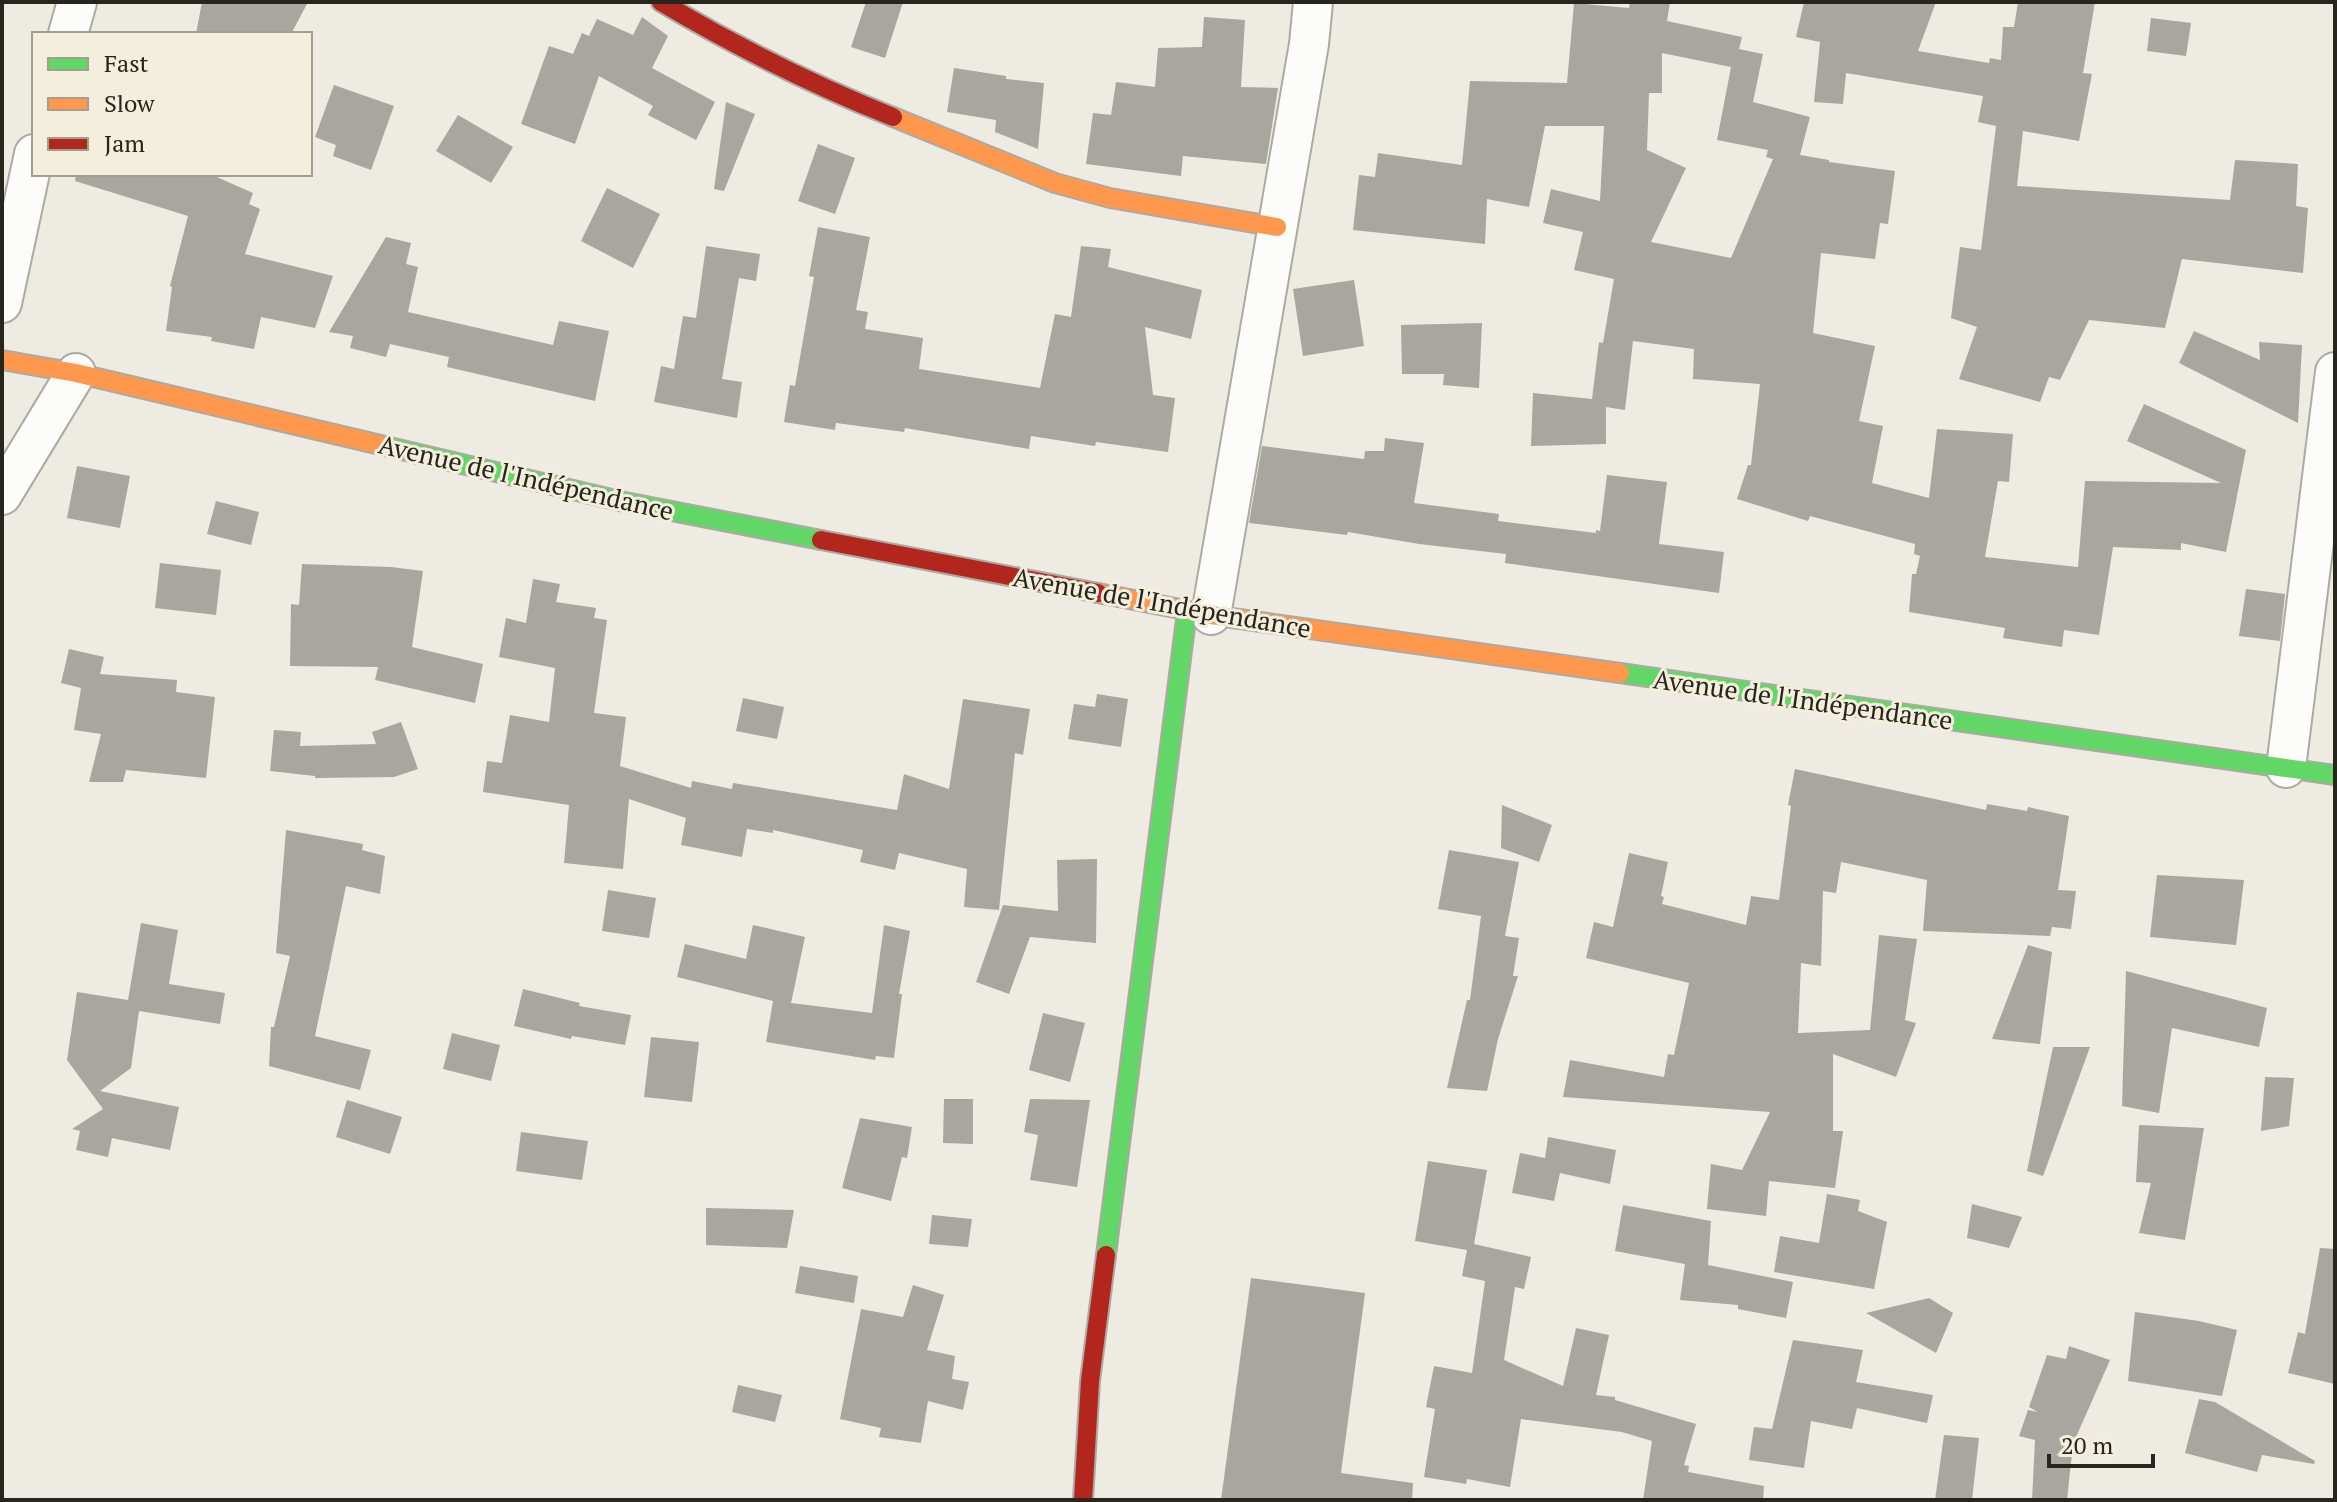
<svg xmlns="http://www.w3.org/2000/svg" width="2337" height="1502" viewBox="0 0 2337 1502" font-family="'PT Serif',serif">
<rect width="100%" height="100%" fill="#eeebe2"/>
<g fill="#a9a69f" fill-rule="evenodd">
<path d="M202 2H308L291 34H196Z"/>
<path d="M866 2H903L885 58 851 47Z"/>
<path d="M1630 2H1670L1667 21 1742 37 1739 49 1763 54 1753 102 1810 117 1800 155 1829 160V162L1895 171 1888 224 1880 223 1875 259 1821 253 1813 333 1875 346 1859 421 1883 426 1872 483 1929 498 1937 429 2013 434 2009 482 1998 481 1985 557 2078 567 2085 481 2221 483 2127 441 2144 404 2246 450 2226 552 2181 543V550L2113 547 2099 635 2064 630 2062 647 2003 638 2005 628 1909 612 1912 574H1916L1920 556 1914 554 1915 544 1810 516 1808 521 1737 499 1748 465H1751L1760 384 1693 379 1694 349 1633 341 1625 410 1606 407V444L1531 446 1533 393 1592 399 1599 342 1603 343 1614 279 1574 270 1583 232 1543 223 1551 189 1600 201 1604 126H1545L1529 207 1487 199 1485 244 1353 230 1359 175 1375 177 1378 153 1462 165 1470 81 1567 83 1574 3 1629 8ZM1662 53 1731 67 1717 140 1768 150 1766 157 1773 159 1731 258 1651 242 1686 168 1647 150 1649 93H1662Z"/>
<path d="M1804 2H1936L1918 51 1989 63 1990 58 2001 60 2003 27H2014L2018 2H2095L2083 73 2092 74 2079 141 2023 131 2017 186 2230 200 2235 160 2298 164 2296 206 2308 208 2303 273 2182 259 2165 328 2089 320 2060 380 2049 377 2040 402 1959 379 1977 327 1951 318 1960 247 1981 250 1996 126 1978 122 1983 96 1846 73 1843 104 1814 102 1820 42 1796 37Z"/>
<path d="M642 17 668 36 652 68 715 102 696 140 648 115 653 106 599 76 575 144 521 124 549 46 573 54 582 33 589 36 597 19 633 35Z"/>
<path d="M1204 17 1245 20 1241 87 1278 88 1266 164 1183 156 1181 176 1086 164 1093 113 1111 115 1116 82 1155 87 1158 48 1202 47Z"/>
<path d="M2151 18 2191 23 2186 56 2147 51Z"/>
<path d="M954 68 1006 76V79L1044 83 1038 149 995 132 996 120 947 112Z"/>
<path d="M334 85 394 106 371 170 333 156 336 145 315 137Z"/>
<path d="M726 102 755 114 724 191 714 189Z"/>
<path d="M458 115 513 147 491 183 436 151Z"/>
<path d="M818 144 855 158 835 214 798 201Z"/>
<path d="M76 174H210L253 193 249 204 260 209 245 254 333 276 315 328 261 317 254 349 211 341 212 337 166 331 172 287 170 286 188 216 75 181Z"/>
<path d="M607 188 660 214 633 268 581 241Z"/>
<path d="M818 227 870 237 856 310 868 312 865 329 923 338 919 369 1040 388 1055 314 1071 317 1081 246 1111 249 1108 267 1202 290 1191 339 1145 327 1153 395 1175 398 1168 452 1096 442 1095 446 1031 436 1029 449 905 428 904 432 836 423 835 430 784 422 790 385 795 386 814 277 809 276Z"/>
<path d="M386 237 411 243 406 264 418 267 408 312 553 345 559 321 609 331 595 401 447 367 449 357 390 344 386 357 350 348 353 336 329 332Z"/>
<path d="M706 246 760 254 756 281 739 278 722 379 742 382 737 418 654 402 661 366 674 369 683 316 696 318Z"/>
<path d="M1354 280 1364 346 1303 356 1293 289Z"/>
<path d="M1482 323 1479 388 1443 385 1444 374H1402L1401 325Z"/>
<path d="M2194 331 2260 360 2259 342 2302 345 2298 423 2179 363Z"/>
<path d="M1385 438 1424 443 1414 503 1499 514 1498 521 1596 533V530L1600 531 1607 475 1667 482 1659 544 1724 552 1719 593 1505 563 1506 554 1419 544 1348 532 1347 535 1249 523 1262 446 1364 459 1365 451H1384Z"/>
<path d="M77 466 130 476 120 528 67 518Z"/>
<path d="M216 501 259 512 251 545 207 534Z"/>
<path d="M160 563 221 570 216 615 155 608Z"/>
<path d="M302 564 391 567 423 571 412 647 483 664 475 703 375 680 378 667 290 666 291 604 299 605Z"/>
<path d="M533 579 560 584 556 602 596 608 594 618 607 620 594 713 626 717 620 766 691 788 692 781 732 789 733 783 897 810 904 774 949 789 963 699 1030 709 1023 755 1015 753 999 910 964 907 967 869 899 853 895 870 860 862 863 850 773 830V833L747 829 742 857 681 845 686 818 629 799 623 869 564 863 569 805 483 792 487 761 502 763 510 715 549 722 555 668 499 657 506 618 526 623Z"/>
<path d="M2246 589 2285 594 2280 641 2239 636Z"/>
<path d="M69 649 104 657 100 674 177 680 176 692 215 697 206 778 126 770 123 782H89L101 734 74 730 81 688 61 683Z"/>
<path d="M1097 694 1128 699 1121 747 1068 739 1074 704 1095 707Z"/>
<path d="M743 698 784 707 777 739 736 731Z"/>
<path d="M401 722 418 769 394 777 315 778V776L270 771 274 730 301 732 300 746 376 744 372 732Z"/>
<path d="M1795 769 1986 810 1987 804 2027 811 2028 807 2069 816 2058 890 2076 891 2071 929 2052 927 2050 936 1923 931 1927 880 1841 862 1836 893 1823 891 1821 966 1801 963 1798 1033 1870 1030 1879 935 1917 939 1905 1020 1916 1023 1896 1077 1833 1054V1131H1843L1835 1188 1769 1181 1766 1216 1707 1209 1711 1164 1742 1170 1770 1112 1563 1097 1570 1060 1664 1077 1668 1054 1674 1055 1689 983 1586 958 1594 922 1613 927 1629 853 1668 862 1661 896 1664 897 1662 904 1746 925 1751 896 1779 900 1791 806 1788 805Z"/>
<path d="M1502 805 1552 825 1539 862 1501 848Z"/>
<path d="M286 830 363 844 362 850 385 856 380 894 346 886 315 1036 371 1050 360 1090 269 1066 271 1027H274L290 956 276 953Z"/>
<path d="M1449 850 1519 862 1505 936 1519 938 1513 976H1518L1498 1039 1487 1091 1447 1088 1467 1000H1470L1481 916 1438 909Z"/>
<path d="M1097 859 1096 943 1030 937 1009 994 976 982 1003 905 1058 911 1057 860Z"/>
<path d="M2157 875 2244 880 2236 945 2150 937Z"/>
<path d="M608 890 656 898 649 938 602 931Z"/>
<path d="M141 923 178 930 169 984 225 993 220 1024 139 1011 131 1068 100 1091 179 1107 170 1150 112 1138 108 1157 76 1150 80 1131 72 1129 103 1109 67 1060 77 992 128 1000Z"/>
<path d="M753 925 805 937 791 1003 872 1013 884 925 910 931 899 994H902L894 1058 876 1056 875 1060 766 1042 773 1001 677 977 685 944 746 959Z"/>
<path d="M2028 945 2052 952 2040 1044 1992 1039Z"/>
<path d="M2126 971 2267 1008 2259 1047 2172 1028 2159 1113 2122 1106Z"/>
<path d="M523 989 580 1003 579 1006 631 1015 625 1045 572 1036 571 1039 514 1026Z"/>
<path d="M1043 1013 1085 1023 1070 1082 1029 1070Z"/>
<path d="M452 1033 500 1045 491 1081 443 1069Z"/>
<path d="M651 1037 699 1042 692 1102 644 1097Z"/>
<path d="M2053 1047H2090L2043 1176 2027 1171Z"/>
<path d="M2265 1077 2294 1078 2289 1126 2261 1131Z"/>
<path d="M944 1099H973V1144L943 1143Z"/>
<path d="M1030 1099 1090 1100 1077 1187 1030 1180 1038 1135 1024 1132Z"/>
<path d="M347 1100 402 1117 390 1154 336 1137Z"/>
<path d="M860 1118 912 1127 907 1158 902 1157 891 1201 842 1188Z"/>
<path d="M2139 1125 2204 1128 2185 1240 2139 1233 2151 1183 2136 1182Z"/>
<path d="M521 1132 588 1141 582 1180 516 1171Z"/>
<path d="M1548 1137 1616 1150 1610 1184 1560 1173 1554 1201 1512 1193 1520 1153 1545 1158Z"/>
<path d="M1428 1161 1487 1170 1474 1244 1531 1257 1524 1289 1515 1287 1504 1360 1563 1386 1576 1328 1609 1335 1596 1395 1615 1397V1400L1696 1424 1684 1465 1689 1466 1688 1472 1764 1486 1763 1500H1643L1652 1441 1622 1432 1521 1419 1510 1487 1467 1479 1466 1484 1424 1477 1435 1409 1426 1407 1434 1366 1472 1373 1485 1281 1462 1276 1467 1250 1415 1241Z"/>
<path d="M1827 1194 1860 1200 1858 1211 1887 1222 1874 1289 1774 1272 1780 1236 1819 1243Z"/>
<path d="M1972 1204 2022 1217 2009 1248 1967 1238Z"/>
<path d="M1623 1205 1711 1221 1708 1265 1793 1282 1786 1318 1738 1309V1305L1680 1300 1685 1264 1615 1251Z"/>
<path d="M706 1208 794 1210 787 1248 706 1245Z"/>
<path d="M932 1215 972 1219 968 1247 929 1244Z"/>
<path d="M2320 1248 2335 1249V1384L2288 1373 2298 1332 2305 1334Z"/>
<path d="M800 1266 858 1276 854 1303 795 1293Z"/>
<path d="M1251 1278 1365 1293 1341 1473 1413 1483 1412 1500H1221Z"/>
<path d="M913 1285 944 1295 927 1350 955 1356 952 1379 969 1382 963 1410 928 1401 921 1443 879 1437 881 1428 840 1419 861 1309 903 1317Z"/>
<path d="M1929 1298 1953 1313 1936 1353 1866 1313Z"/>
<path d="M2135 1312 2199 1321 2237 1330 2222 1396 2128 1381Z"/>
<path d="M1793 1340 1863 1350 1856 1382 1933 1395 1927 1423 1857 1408 1852 1429 1811 1421 1804 1468 1749 1460 1754 1427 1772 1429Z"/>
<path d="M2069 1346 2110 1360 2073 1444 2067 1500H2032L2035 1440 2019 1436 2028 1410 2038 1412 2029 1407 2047 1355 2066 1359Z"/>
<path d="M738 1385 782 1395 775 1422 732 1412Z"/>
<path d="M2199 1399 2215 1402 2315 1461 2314 1464 2262 1455 2257 1472 2185 1453Z"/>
<path d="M1944 1435 1979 1438 1972 1500H1935Z"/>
</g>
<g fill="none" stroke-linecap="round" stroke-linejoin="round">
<g stroke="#acaaa3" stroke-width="42">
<g id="street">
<path d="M68 34 77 2"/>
<path d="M2 303 34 154"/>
<path d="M2 495 76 373"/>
<path d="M1211 615 1309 44 1313 2"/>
<path d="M2286 768 2335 372"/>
</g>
</g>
<g stroke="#acaaa3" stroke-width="22">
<g id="fast">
<path d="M389 447 620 501 821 540"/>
<path d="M1620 673 2335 775"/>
<path d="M1106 1255 1187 611"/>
</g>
</g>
<g stroke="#acaaa3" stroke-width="22">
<g id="slow">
<path d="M893 117 1055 183 1110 198 1277 227"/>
<path d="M2 360 76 373 389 447"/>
<path d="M1098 593 1211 615 1620 673"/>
</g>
</g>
<g stroke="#acaaa3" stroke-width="22">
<g id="jam">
<path d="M661 2C735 46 813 85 893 117"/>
<path d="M821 540 1098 593"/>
<path d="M1083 1500 1090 1381 1106 1255"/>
</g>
</g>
<use href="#street" stroke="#fcfcfb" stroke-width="38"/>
<use href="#fast" stroke="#63d668" stroke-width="18"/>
<use href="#slow" stroke="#ff974d" stroke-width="18"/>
<use href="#jam" stroke="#b3261e" stroke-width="18"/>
</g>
<g text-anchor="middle" stroke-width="6" stroke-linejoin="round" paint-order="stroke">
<g font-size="26" fill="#27251e" stroke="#f4eedc">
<text transform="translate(526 478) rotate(13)" y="9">Avenue de l'Indépendance</text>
<text transform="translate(1162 603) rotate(10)" y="9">Avenue de l'Indépendance</text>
<text transform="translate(1803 700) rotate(8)" y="9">Avenue de l'Indépendance</text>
</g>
</g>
<rect width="2337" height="1502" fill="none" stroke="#27251e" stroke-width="8"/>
<rect x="32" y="32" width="280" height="144" fill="#f4eedc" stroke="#a29e90" stroke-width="2"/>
<rect x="48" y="58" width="40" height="12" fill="#63d668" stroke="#a29e90" stroke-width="2"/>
<text x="104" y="72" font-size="24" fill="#27251e">Fast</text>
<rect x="48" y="98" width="40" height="12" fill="#ff974d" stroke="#a29e90" stroke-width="2"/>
<text x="104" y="112" font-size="24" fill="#27251e">Slow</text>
<rect x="48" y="138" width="40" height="12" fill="#b3261e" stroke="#a29e90" stroke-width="2"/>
<text x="104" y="152" font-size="24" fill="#27251e">Jam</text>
<path d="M2049 1454v12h104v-12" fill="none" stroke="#27251e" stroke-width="4"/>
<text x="2061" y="1454" font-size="24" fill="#27251e" stroke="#f4eedc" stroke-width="6" paint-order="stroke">20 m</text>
</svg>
